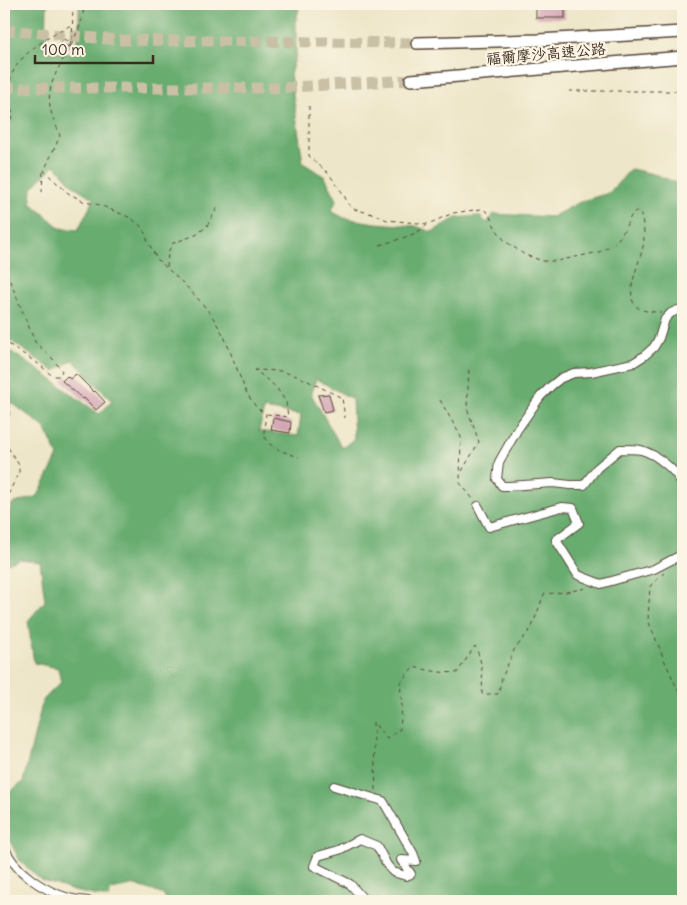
<svg xmlns="http://www.w3.org/2000/svg" width="687" height="905" viewBox="0 0 687 905" font-family="Delius,'LXGW WenKai TC',sans-serif">
<rect width="100%" height="100%" fill="#fcf5e5"/>
<filter id="ink" filterUnits="userSpaceOnUse"><feTurbulence type="fractalNoise" baseFrequency=".02" numOctaves="2"/><feDisplacementMap in="SourceGraphic" scale="10" xChannelSelector="R" yChannelSelector="G"/><feConvolveMatrix kernelMatrix="1 2 1 2 8 2 1 2 1" color-interpolation-filters="sRGB"/></filter>
<filter id="wash" filterUnits="userSpaceOnUse"><feTurbulence type="fractalNoise" baseFrequency=".0096" numOctaves="4" result="noise"/><feDisplacementMap in="SourceGraphic" scale="20" xChannelSelector="R" yChannelSelector="G"/><feGaussianBlur stdDeviation="1.12" result="paint"/><feColorMatrix in="noise" values="0 0 0 0 0 0 0 0 0 0 0 0 0 0 0 0 0 1.4 0 .05"/><feComposite in="paint" operator="in"/></filter>
<g filter="url(#wash)">
<rect width="100%" height="100%" fill="#ede6c8"/>
<path fill="#68ac70" stroke="#526b47" fill-rule="evenodd" d="M4 4H47L46 51 73 54 79 33V4H300L296 20V55L290 74 303 163 325 177 337 200 331 211 344 218 375 223 415 226 432 232 456 218 479 216 487 223 494 214 552 217 582 201 609 193 631 169 657 175 677 183 683 198V254L678 260 683 280V901H167L164 895 136 885 111 890 108 898 74 891 41 880 20 861 4 829V796L23 782 43 700 61 682 58 668 34 663 28 621 45 601 40 562 20 559 4 565V529L12 504 38 496 58 456 45 428 7 399 4 383V347L37 369 99 414 112 401 73 360 54 371 4 336ZM55 165 74 186 94 199 78 230 60 228 31 203 32 188ZM316 379 352 399 354 439 342 448 311 394ZM264 409 301 415 298 436 259 431Z"/>
<g id="blocks">
<g fill="#d09fb0">
<rect x="536" y="4" width="29" height="14"/>
<path d="M63 39 71 42 69 47 60 44Z"/>
<path d="M76 374 94 392 95 391 105 402 96 410 84 398 83 399 62 381 67 376 70 379Z"/>
<path d="M329 394 333 410 324 412 318 395Z"/>
<path d="M273 418 291 422 290 433 271 430Z"/>
</g>
</g>
</g>
<g filter="url(#ink)">
<use href="#blocks" fill-opacity="0" stroke="#564638" stroke-width="1"/>
<g fill="none" stroke-linecap="round" stroke-linejoin="round">
<g stroke="#c9c0a6" stroke-width="11" stroke-dasharray="11 5.5" stroke-linecap="butt">
<path d="M4 30 119 40 417 43"/>
<path d="M4 88H276L411 80"/>
</g>
<g stroke="#564638" stroke-width="10">
<g id="minor">
<path d="M683 311 678 310 671 313 665 319 659 338 654 347 644 356 633 363 591 372 574 373 561 378 551 386 540 397 517 430 499 462 497 479 502 486H509L553 483 570 485H584L597 468 620 449C627 449 634 449 641 450 656 454 679 472 683 487"/>
<path d="M4 397 5 414 4 416"/>
<path d="M478 506 489 527 562 507 573 508 579 523 556 540 578 575 601 584 654 569 683 554"/>
<path d="M334 786 383 801 413 853 416 861 401 860 411 874 406 876 393 872 387 865 377 846 360 839 339 850 318 856 314 866 350 884 365 901"/>
<path d="M4 846C13 871 44 891 69 898 75 900 82 900 88 901"/>
</g>
</g>
<g stroke="#564638" stroke-width="14">
<g id="highway">
<path d="M417 43 538 40 683 32"/>
<path d="M411 80 683 57"/>
</g>
</g>
<g stroke="#564638" stroke-width="1" stroke-dasharray="4 4" stroke-linecap="butt">
<path d="M73 4 72 44 81 23 85 4"/>
<path d="M72 44C62 62 46 84 50 106 51 116 57 126 60 136L44 171 68 193 85 202 100 205 131 218 143 228 148 242 157 259 183 283 201 302 212 316 224 336 246 392 256 407 266 414C265 420 264 428 264 434 266 448 288 453 299 457"/>
<path d="M569 91H681L683 92"/>
<path d="M309 106V156L329 174 344 195 348 204 354 209 376 215 387 220 428 224 453 213 481 209 486 211 489 215 496 229 505 241 525 255 543 261H557L599 252 612 245 621 236 631 216 634 212 637 211 640 212C644 224 645 235 643 247 640 261 625 293 635 305 641 312 652 312 661 312"/>
<path d="M4 124 9 122 13 117C11 104 7 90 11 77 19 52 51 36 73 24"/>
<path d="M42 192 43 172"/>
<path d="M380 245C395 240 416 236 427 225"/>
<path d="M4 266 35 342 53 359 62 371 59 376H55L50 374 40 365 4 341"/>
<path d="M167 267 168 252 173 243 196 235 207 226 217 208"/>
<path d="M440 400 461 437 460 483 473 499"/>
<path d="M267 414 288 417 286 402 276 387 255 370 281 371 300 377 342 398 345 418"/>
<path d="M4 441 19 465V472L4 503"/>
<path d="M462 471 479 442 467 408 469 368"/>
<path d="M664 573 650 586 648 620 666 664 683 701"/>
<path d="M376 790 373 722 387 739 400 729 402 706 400 683 413 667 438 672 457 673 475 646C483 663 483 676 482 694H498L502 678 514 650 532 627 544 594 566 592 586 588"/>
</g>
<use href="#minor" stroke="#fff" stroke-width="8"/>
<use href="#highway" stroke="#fff" stroke-width="11"/>
</g>
</g>
<g text-anchor="middle" stroke-width="4.5" stroke-linejoin="round" paint-order="stroke">
<g font-size="15" fill="#3b2a1e" stroke="#fcf5e5">
<text transform="translate(546 54) rotate(-5)" y="5">福爾摩沙高速公路</text>
</g>
</g>
<rect width="687" height="905" fill="none" stroke="#fcf5e5" stroke-width="20"/>
<path d="M35 55v8h118v-8" fill="none" stroke="#3b2a1e" stroke-width="2.5"/>
<text x="42" y="55" font-size="15" fill="#3b2a1e" stroke="#fcf5e5" stroke-width="4" paint-order="stroke">100 m</text>
</svg>
